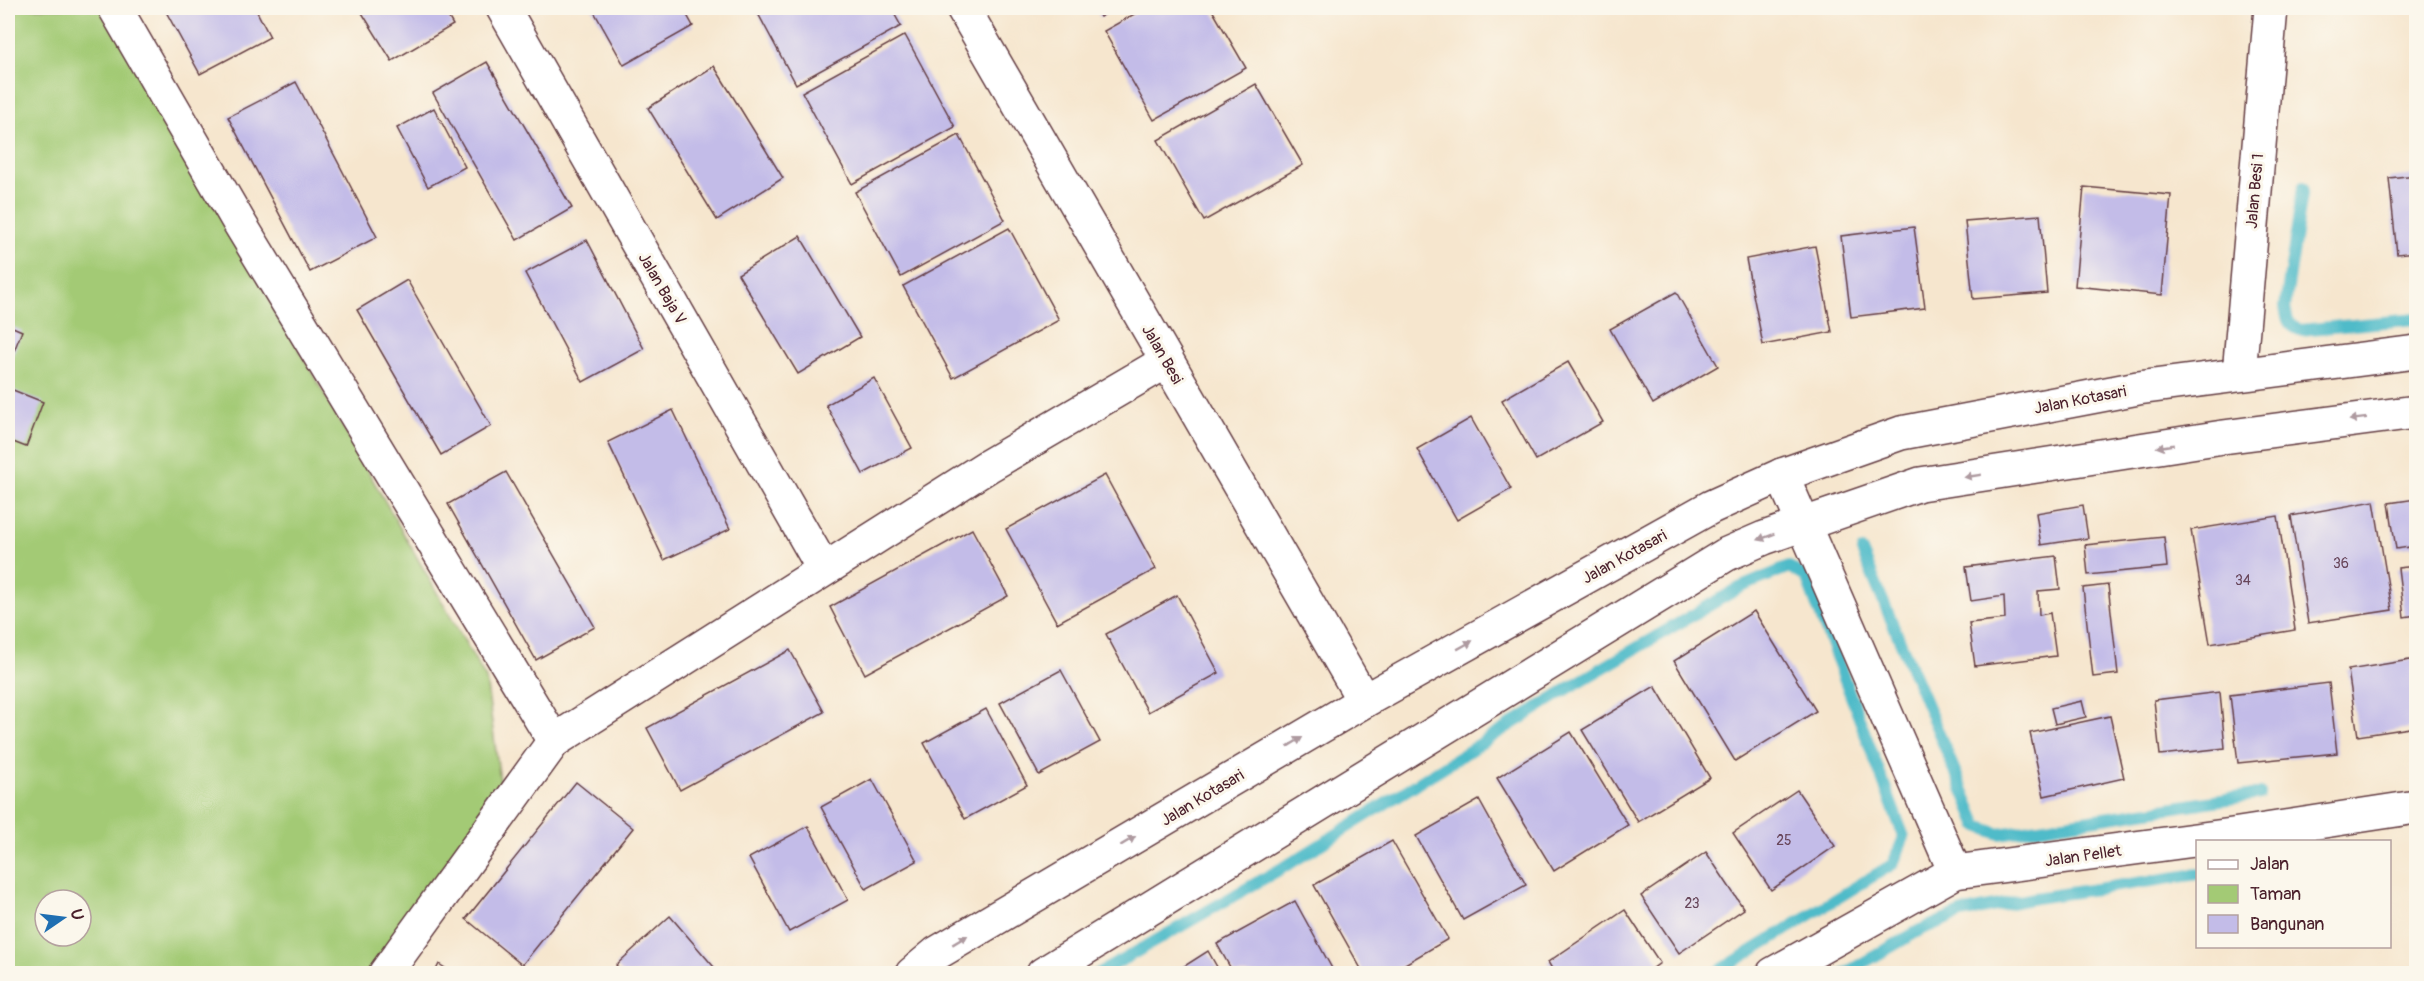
<svg xmlns="http://www.w3.org/2000/svg" width="2424" height="981" viewBox="0 0 2424 981" font-family="Pangolin,sans-serif">
<rect width="100%" height="100%" fill="#fbf7ec"/>
<filter id="ink" filterUnits="userSpaceOnUse"><feTurbulence type="fractalNoise" baseFrequency=".0167" numOctaves="2"/><feDisplacementMap in="SourceGraphic" scale="12" xChannelSelector="R" yChannelSelector="G"/><feConvolveMatrix kernelMatrix="1 2 1 2 8 2 1 2 1" color-interpolation-filters="sRGB"/></filter>
<filter id="wash" filterUnits="userSpaceOnUse"><feTurbulence type="fractalNoise" baseFrequency=".008" numOctaves="4" result="noise"/><feDisplacementMap in="SourceGraphic" scale="24" xChannelSelector="R" yChannelSelector="G"/><feGaussianBlur stdDeviation="1.35" result="paint"/><feColorMatrix in="noise" values="0 0 0 0 0 0 0 0 0 0 0 0 0 0 0 0 0 1.4 0 .05"/><feComposite in="paint" operator="in"/></filter>
<g filter="url(#wash)">
<rect width="100%" height="100%" fill="#f6e6ce"/>
<path fill="#a3ca75" stroke="#767450" stroke-width="1.5" fill-rule="evenodd" d="M8 8H105L486 679 501 788 390 973H8ZM45 900H81V936H45Z"/>
<g fill="none" stroke-linecap="round" stroke-linejoin="round">
<g stroke="#4fbbc9" stroke-width="12">
<path d="M2303 187 2285 307C2287 319 2288 326 2300 330L2416 319"/>
<path d="M1862 551 1978 826 1999 834 2260 794"/>
<path d="M1098 974 1291 863 1577 683 1739 588 1789 567 1806 577 1904 837 1893 864 1714 974"/>
<path d="M1844 974 1920 930 1961 913 2035 898 2198 874"/>
</g>
</g>
<g id="blocks">
<g fill="#c3bce8">
<path d="M164 8H255L270 37 200 74Z"/>
<path d="M359 8H443L453 25 392 61Z"/>
<path d="M592 8H683L693 26 624 65Z"/>
<path d="M755 8H891L901 26 796 84Z"/>
<path d="M1095 8H1116L1100 17Z"/>
<path d="M1145 8H1211L1246 68 1154 120 1104 31Z"/>
<path d="M905 35 955 127 852 184 802 92Z"/>
<path d="M487 62 572 208 517 240 433 93Z"/>
<path d="M714 66 783 178 717 220 648 108Z"/>
<path d="M296 82 377 237 310 272 228 117Z"/>
<path d="M1256 84 1303 165 1204 221 1158 140Z"/>
<path d="M434 108 465 167 428 187 397 128Z"/>
<path d="M959 135 1005 220 901 277 855 192Z"/>
<path d="M2416 175V252L2397 254 2389 178Z"/>
<path d="M2084 187 2171 195 2162 295 2075 286Z"/>
<path d="M2040 215 2047 293 1973 299 1965 221Z"/>
<path d="M1914 227 1925 308 1851 317 1841 236Z"/>
<path d="M1009 228 1059 320 953 378 903 286Z"/>
<path d="M800 236 860 337 798 374 738 274Z"/>
<path d="M587 240 644 349 583 382 525 273Z"/>
<path d="M1815 246 1832 332 1763 345 1746 259Z"/>
<path d="M407 280 491 426 441 455 357 310Z"/>
<path d="M1676 292 1718 366 1653 404 1610 329Z"/>
<path d="M8 325 22 331 8 366Z"/>
<path d="M1568 362 1603 422 1536 460 1502 400Z"/>
<path d="M874 378 912 448 863 474 826 405Z"/>
<path d="M8 388 43 402 26 447 8 440Z"/>
<path d="M673 410 730 529 664 560 608 442Z"/>
<path d="M1471 418 1511 489 1457 520 1417 449Z"/>
<path d="M506 472 595 627 536 660 448 504Z"/>
<path d="M1105 475 1156 569 1057 623 1006 529Z"/>
<path d="M2416 499V546L2396 549 2389 503Z"/>
<path d="M2374 501 2392 610 2308 623 2291 516Z"/>
<path d="M2083 505 2088 538 2041 545 2036 513Z"/>
<path d="M2278 516 2295 630 2210 644 2191 530Z"/>
<path d="M972 529 1008 596 865 674 830 607Z"/>
<path d="M2164 537 2167 567 2088 575 2085 545Z"/>
<path d="M2056 556 2060 589 2038 591 2039 615 2050 613 2056 656 1975 666 1969 623 2005 619 2004 596 1971 601 1966 567Z"/>
<path d="M2416 566V615L2404 617 2398 568Z"/>
<path d="M2108 585 2118 674 2093 677 2083 588Z"/>
<path d="M1177 595 1219 673 1148 712 1106 634Z"/>
<path d="M1754 611 1816 711 1735 761 1674 661Z"/>
<path d="M790 650 824 712 680 790 647 728Z"/>
<path d="M2416 659V727L2358 736 2348 670Z"/>
<path d="M1061 670 1100 742 1039 775 1000 703Z"/>
<path d="M2329 683 2337 753 2238 763 2230 695Z"/>
<path d="M1655 686 1710 778 1638 822 1582 730Z"/>
<path d="M2220 692 2225 748 2160 755 2154 700Z"/>
<path d="M2082 701 2086 717 2055 724 2051 708Z"/>
<path d="M986 709 1027 785 965 819 924 743Z"/>
<path d="M2110 716 2124 778 2044 796 2030 733Z"/>
<path d="M1571 732 1628 825 1554 871 1497 778Z"/>
<path d="M872 779 917 861 866 889 821 807Z"/>
<path d="M576 782 633 828 522 965 466 919Z"/>
<path d="M1797 790 1835 846 1771 890 1733 833Z"/>
<path d="M1479 800 1526 885 1463 920 1416 836Z"/>
<path d="M808 826 848 900 789 932 749 858Z"/>
<path d="M1392 841 1448 939 1388 974H1364L1314 885Z"/>
<path d="M1706 852 1744 909 1679 953 1641 896Z"/>
<path d="M1295 901 1335 974H1234L1217 944Z"/>
<path d="M1625 910 1660 963 1645 974H1555L1548 962Z"/>
<path d="M670 916 720 974H623L616 965Z"/>
<path d="M1208 951 1221 974H1172Z"/>
<path d="M439 964 454 974H434Z"/>
</g>
</g>
</g>
<g filter="url(#ink)">
<use href="#blocks" fill-opacity="0" stroke="#643d43" stroke-width="1.5"/>
<g fill="none" stroke-linecap="round" stroke-linejoin="round">
<g stroke="#643d43" stroke-width="36">
<g id="street">
<path d="M115 8 240 224 554 741"/>
<path d="M503 8 823 568"/>
<path d="M963 8 1364 701"/>
<path d="M2239 374 2271 8"/>
<path d="M1782 475 1955 872"/>
<path d="M385 974 554 741 988 466 1167 361"/>
<path d="M912 974 937 953 1364 701 1711 507 1782 475 1901 433 2138 388 2416 352"/>
<path d="M1043 974 1727 554 1764 538 1920 484 2223 437 2416 412"/>
<path d="M1773 974 1955 872 2232 835 2416 807"/>
</g>
</g>
<use href="#street" stroke="#fff" stroke-width="33"/>
</g>
<defs><path id="oneway-solid" d="M-6-.8H1V-3.2L6.5 0L1 3.2V.8H-6Z" transform="scale(1.5)"/></defs>
<g fill="#ae9aa0">
<use href="#oneway-solid" transform="translate(2358 419) rotate(173)"/>
<use href="#oneway-solid" transform="translate(2165 446) rotate(171)"/>
<use href="#oneway-solid" transform="translate(1973 476) rotate(171)"/>
<use href="#oneway-solid" transform="translate(1766 537) rotate(160)"/>
<use href="#oneway-solid" transform="translate(1465 645) rotate(-29)"/>
<use href="#oneway-solid" transform="translate(1295 742) rotate(-31)"/>
<use href="#oneway-solid" transform="translate(1128 841) rotate(-31)"/>
<use href="#oneway-solid" transform="translate(960 940) rotate(-31)"/>
</g>
</g>
<g text-anchor="middle" stroke-width="6" stroke-linejoin="round" paint-order="stroke">
<g font-size="14" fill="#68465a">
<text x="2341" y="568">36</text>
<text x="2243" y="585">34</text>
<text x="1784" y="845">25</text>
<text x="1692" y="908">23</text>
</g>
<g font-size="16" fill="#4a1f2b" stroke="#fbf7ec">
<text transform="translate(2254 191) rotate(-85)" y="6">Jalan Besi 1</text>
<text transform="translate(663 288) rotate(60)" y="6">Jalan Baja V</text>
<text transform="translate(1163 354) rotate(60)" y="6">Jalan Besi</text>
<text transform="translate(2080 399) rotate(-11)" y="6">Jalan Kotasari</text>
<text transform="translate(1624 556) rotate(-29)" y="6">Jalan Kotasari</text>
<text transform="translate(1202 797) rotate(-31)" y="6">Jalan Kotasari</text>
<text transform="translate(2083 855) rotate(-8)" y="6">Jalan Pellet</text>
</g>
</g>
<rect width="2424" height="981" fill="none" stroke="#fbf7ec" stroke-width="30"/>
<rect x="2196" y="840" width="195" height="108" fill="#fbf7ec" stroke="#b4a19f" stroke-width="1.5"/>
<rect x="2208" y="860" width="30" height="9" fill="#ffffff" stroke="#b4a19f" stroke-width="1.5"/>
<text x="2250" y="870" font-size="18" fill="#4a1f2b">Jalan</text>
<rect x="2208" y="885" width="30" height="18" fill="#a3ca75" stroke="#b4a19f" stroke-width="1.5"/>
<text x="2250" y="900" font-size="18" fill="#4a1f2b">Taman</text>
<rect x="2208" y="915" width="30" height="18" fill="#c3bce8" stroke="#b4a19f" stroke-width="1.5"/>
<text x="2250" y="930" font-size="18" fill="#4a1f2b">Bangunan</text>
<g transform="translate(63 918) rotate(76)"><circle r="28" fill="#fbf7ec" stroke="#b4a19f" stroke-width="1.5"/>
<path d="M0-4.5L10 22L0 15L-10 22Z" fill="#1f6fb2"/>
<text y="-9" font-size="16" font-weight="bold" text-anchor="middle" fill="#4a1f2b">U</text>
</g>
</svg>
